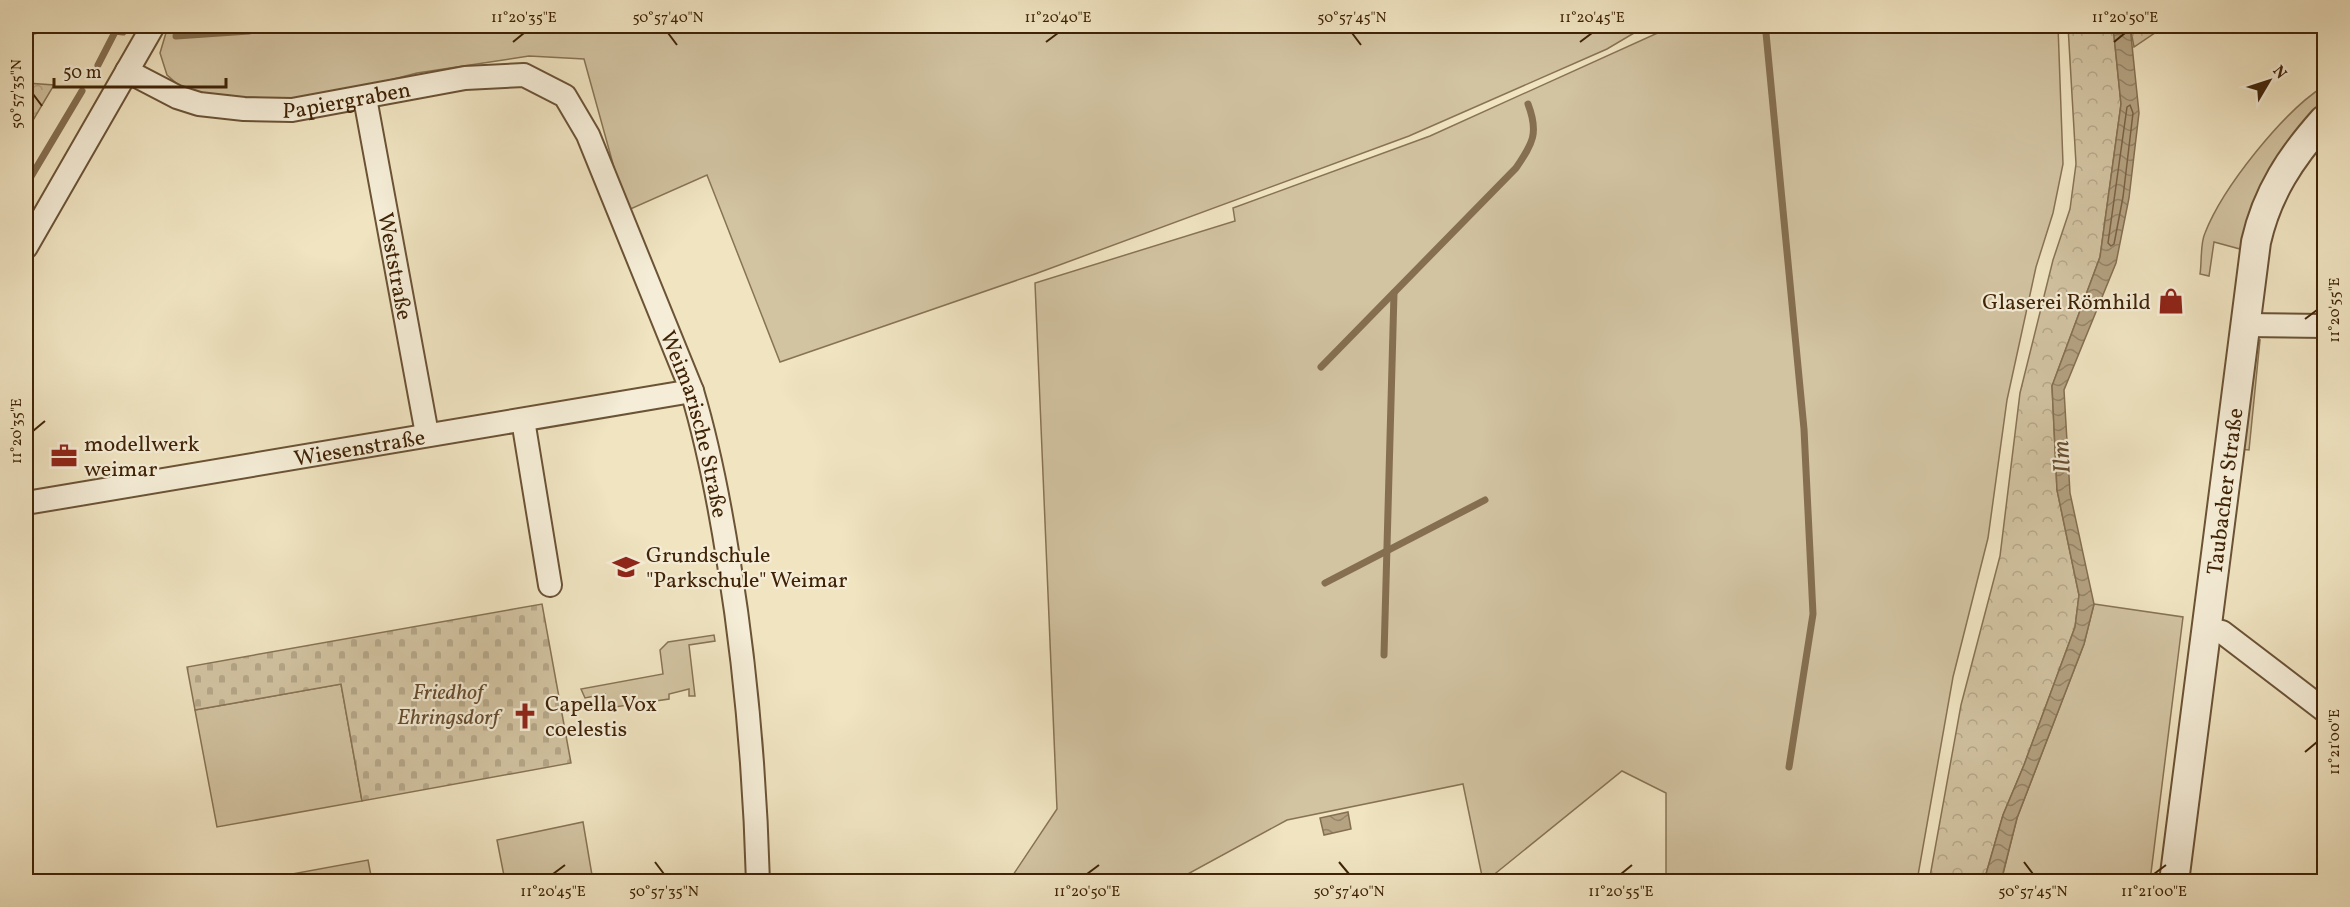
<svg xmlns="http://www.w3.org/2000/svg" width="2350" height="907" viewBox="0 0 2350 907" font-family="Vollkorn,serif">
<defs>
<pattern id="forest-crowns" width="20" height="18" patternUnits="userSpaceOnUse" patternTransform="scale(1.5)"><rect width="20" height="18" fill="#d2c3a1"/><path d="M2 6a3 3 0 1 1 6 0M12 15a3 3 0 1 1 6 0" fill="none" stroke="#b5a789"/></pattern>
<pattern id="cemetery-stones" width="16" height="16" patternUnits="userSpaceOnUse" patternTransform="scale(1.5)"><rect width="16" height="16" fill="#d2c3a1"/><path d="M2 7V4a2 2 0 0 1 4 0v3zM10 15v-3a2 2 0 0 1 4 0v3z" fill="#b5a789"/></pattern>
<pattern id="water-waves" width="16" height="10" patternUnits="userSpaceOnUse" patternTransform="scale(1.5)"><rect width="16" height="10" fill="#b4a281"/><path d="M0 5q4-4 8 0t8 0" fill="none" stroke="#948468"/></pattern>
</defs>
<rect width="100%" height="100%" fill="#f0e4c1"/>
<filter id="stains"><feTurbulence type="fractalNoise" baseFrequency=".00333" numOctaves="4"/><feColorMatrix values="0 0 0 0 .2 0 0 0 0 .09 0 0 0 0 .02 0 0 0 .5 -.17"/></filter>
<radialGradient id="worn" r=".72"><stop offset=".6" stop-color="#630" stop-opacity="0"/><stop offset="1" stop-color="#630" stop-opacity=".3"/></radialGradient>
<g fill="#d2c3a1" stroke="#887354" stroke-width="1.5">
<path d="M168 26H1646L1607 49 1409 136 1035 274 780 362 707 175 626 211 584 59 529 56 417 73 367 86 290 99 218 96 182 88 167 75 160 53Z"/>
<path d="M1673 26H2058L2063 164 2053 213 2036 267 2007 400 1988 538 1953 677 1917 881H1666V793L1622 771 1486 881H1483L1463 784 1287 820 1175 881H1009L1057 809 1035 283 1235 221 1233 208 1430 136Z"/>
<path d="M2324 86V102L2307 122 2252 211 2240 249 2214 242 2209 276 2200 274C2202 261 2200 244 2205 233 2223 187 2283 112 2324 86Z"/>
<path d="M2260 340 2249 450 2239 449 2256 341Z"/>
<path d="M2094 604 2183 617 2150 881 2001 882 2017 818 2084 644Z"/>
<path d="M714 635 715 641 689 645 695 696H689V689L669 694V699L608 708 605 694 585 698 581 689 663 674 660 650 668 642Z"/>
<path d="M341 684 362 801 217 827 195 710Z"/>
<path d="M583 822 593 881H505L497 840Z"/>
<path d="M368 860 372 881H254Z"/>
</g>
<g fill="url(#forest-crowns)" stroke="#887354" stroke-width="1.5">
<path d="M2068 26H2113L2121 104 2100 257 2052 386 2057 490 2079 595 2075 627 2024 765 2003 815 1984 881 1929 882 1961 705 2000 556 2020 393 2053 260 2070 209 2076 164Z"/>
<path d="M2130 26H2162V28L2134 47Z"/>
<path d="M26 83 54 85 26 132Z"/>
</g>
<path fill="url(#cemetery-stones)" stroke="#887354" stroke-width="1.5" d="M542 604 571 763 362 801 341 684 195 710 187 667Z"/>
<g fill="url(#water-waves)" stroke="#856f50" stroke-width="1.5">
<path d="M2113 26H2130L2139 113 2129 198 2116 263 2064 390 2070 493 2094 604 2084 644 2017 818 2001 881H1984L2003 815 2024 765 2075 627 2079 595 2057 490 2052 386 2100 257 2121 104Z"/>
<path d="M1348 812 1351 829 1324 835 1320 818Z"/>
</g>
<g fill="none" stroke-linecap="round" stroke-linejoin="round">
<path stroke="#7a6244" stroke-width="1.5" d="M2130 105 2133 113 2123 197 2114 244 2111 246 2108 243 2127 107Z"/>
<g stroke="#856f50" stroke-width="7">
<path d="M71 26 123 32"/>
<path d="M26 33 42 29"/>
<path d="M1766 33 1804 429 1813 614 1789 767"/>
<path d="M176 36 249 31"/>
<path d="M98 65 115 32"/>
<path d="M26 185 82 91"/>
<path d="M1321 367 1516 168C1533 143 1539 133 1528 104"/>
<path d="M1325 583 1485 500"/>
<path d="M1384 655 1394 293"/>
</g>
<g stroke="#6b5335" stroke-width="26">
<g id="minor">
<path id="s1" d="M127 71 177 97 199 104 244 109 292 110 465 78 524 75 565 96 588 135 692 391C709 448 720 506 729 564 746 670 755 775 758 882"/>
<path id="s2" d="M365 98 427 434"/>
<path d="M26 247 153 26"/>
<path d="M2245 325 2324 326"/>
<path d="M523 420 550 585"/>
<path id="s3" d="M26 503 692 391"/>
<path d="M2206 629 2222 632 2324 710"/>
</g>
</g>
<g stroke="#6b5335" stroke-width="32">
<g id="tertiary">
<path id="s4" d="M2174 882 2256 242C2267 193 2291 157 2324 120"/>
</g>
</g>
<use href="#minor" stroke="#f5edd7" stroke-width="22"/>
<use href="#tertiary" stroke="#f5edd7" stroke-width="28"/>
</g>
<path fill="none" stroke="#3f2306" stroke-width="2" d="M668 33 677 45M1352 33 1361 45M513 42 524 33M1046 42 1058 33M1580 42 1592 33M2114 42 2125 33M33 94 42 106M2305 319 2317 310M33 431 45 421M2305 752 2317 742M655 862 664 874M1339 862 1349 874M2024 862 2033 874M553 874 565 865M1087 874 1099 865M1621 874 1632 865M2154 874 2166 865"/>
<defs>
<g id="shop-bare" transform="scale(2.07)"><path d="M-5-2.5h2.3a2.7 3.5 0 0 1 5.4 0H5L5.5 6h-11ZM-1.5-2.5h3a1.5 2.3 0 0 0-3 0Z" fill="#8f2418" stroke="#f5edd7" stroke-width="2.5" paint-order="stroke"/></g>
<g id="office-bare" transform="scale(2.07)"><path d="M-6-3h4V-5.5h4V-3h4V5H-6ZM-1-4.5V-3h2v-1.5ZM-6 0V1H6V0Z" fill="#8f2418" stroke="#f5edd7" stroke-width="2.5" paint-order="stroke"/></g>
<g id="school-bare" transform="scale(2.07)"><path d="M0-5L7-2L0 1L-7-2ZM-4 1L0 2.5L4 1V4Q0 6-4 4Z" fill="#8f2418" stroke="#f5edd7" stroke-width="2.5" paint-order="stroke"/></g>
<g id="church-bare" transform="scale(2.07)"><path d="M-1.2-6h2.4v3.5h3.3v2.4h-3.3V6h-2.4V-.1h-3.3v-2.4h3.3Z" fill="#8f2418" stroke="#f5edd7" stroke-width="2.5" paint-order="stroke"/></g>
</defs>
<g fill-rule="evenodd">
<use href="#shop-bare" x="2171" y="301"/>
<use href="#office-bare" x="64" y="456"/>
<use href="#school-bare" x="626" y="567"/>
<use href="#church-bare" x="525" y="716"/>
</g>
<g text-anchor="middle" stroke-width="4.5" stroke-linejoin="round" paint-order="stroke">
<g font-size="22" fill="#3f2306" stroke="#f5edd7">
<text dy="8" stroke="none"><textPath href="#s1" startOffset="228">Papiergraben</textPath></text>
<text dy="8" stroke="none"><textPath href="#s2" startOffset="171">Weststraße</textPath></text>
<text dy="8" stroke="none"><textPath href="#s1" startOffset="808">Weimarische Straße</textPath></text>
<text dy="8" stroke="none"><textPath href="#s3" startOffset="338">Wiesenstraße</textPath></text>
<text dy="8" stroke="none"><textPath href="#s4" startOffset="394">Taubacher Straße</textPath></text>
</g>
<g font-size="22" fill="#3f2306" stroke="#f5edd7" text-anchor="start">
<text x="2151" y="309" text-anchor="end">Glaserei Römhild</text>
<text x="84" y="451">modellwerk<tspan x="84" dy="25">weimar</tspan></text>
<text x="646" y="562">Grundschule<tspan x="646" dy="25">"Parkschule" Weimar</tspan></text>
<text x="545" y="711">Capella Vox<tspan x="545" dy="25">coelestis</tspan></text>
</g>
<g font-size="22" font-style="italic" fill="#644b2d" stroke="#f5edd7">
<text x="448" y="699">Friedhof<tspan x="448" dy="25">Ehringsdorf</tspan></text>
</g>
<g font-size="24" font-style="italic" fill="#684f31" stroke="#f5edd7">
<text transform="translate(2061 457) rotate(-93)" y="8">Ilm</text>
</g>
</g>
<rect width="2350" height="907" fill="none" stroke="#f0e4c1" stroke-width="66"/>
<g transform="translate(2269 81) rotate(51)" stroke="#f5edd7" stroke-width="4.5" paint-order="stroke">
<path d="M0-4.5L10 22L0 15L-10 22Z" fill="#3f2306"/>
<text y="-9" font-size="16" font-weight="bold" text-anchor="middle" fill="#3f2306">N</text>
</g>
<path d="M54 78v9h172v-9" fill="none" stroke="#3f2306" stroke-width="3"/>
<text x="63" y="78" font-size="18" fill="#3f2306" stroke="#f5edd7" stroke-width="4.5" paint-order="stroke">50 m</text>
<rect x="33" y="33" width="2284" height="841" fill="none" stroke="#3f2306" stroke-width="2"/>
<g font-size="15" text-anchor="middle" fill="#3f2306">
<text x="524" y="22">11°20'35"E</text>
<text x="668" y="22">50°57'40"N</text>
<text x="1058" y="22">11°20'40"E</text>
<text x="1352" y="22">50°57'45"N</text>
<text x="1592" y="22">11°20'45"E</text>
<text x="2125" y="22">11°20'50"E</text>
<text transform="translate(16 94) rotate(-90)" y="5">50°57'35"N</text>
<text transform="translate(2334 310) rotate(-90)" y="5">11°20'55"E</text>
<text transform="translate(16 431) rotate(-90)" y="5">11°20'35"E</text>
<text transform="translate(2334 742) rotate(-90)" y="5">11°21'00"E</text>
<text x="553" y="896">11°20'45"E</text>
<text x="664" y="896">50°57'35"N</text>
<text x="1087" y="896">11°20'50"E</text>
<text x="1349" y="896">50°57'40"N</text>
<text x="1621" y="896">11°20'55"E</text>
<text x="2033" y="896">50°57'45"N</text>
<text x="2154" y="896">11°21'00"E</text>
</g>
<rect width="100%" height="100%" filter="url(#stains)"/>
<rect width="100%" height="100%" fill="url(#worn)"/>
</svg>
